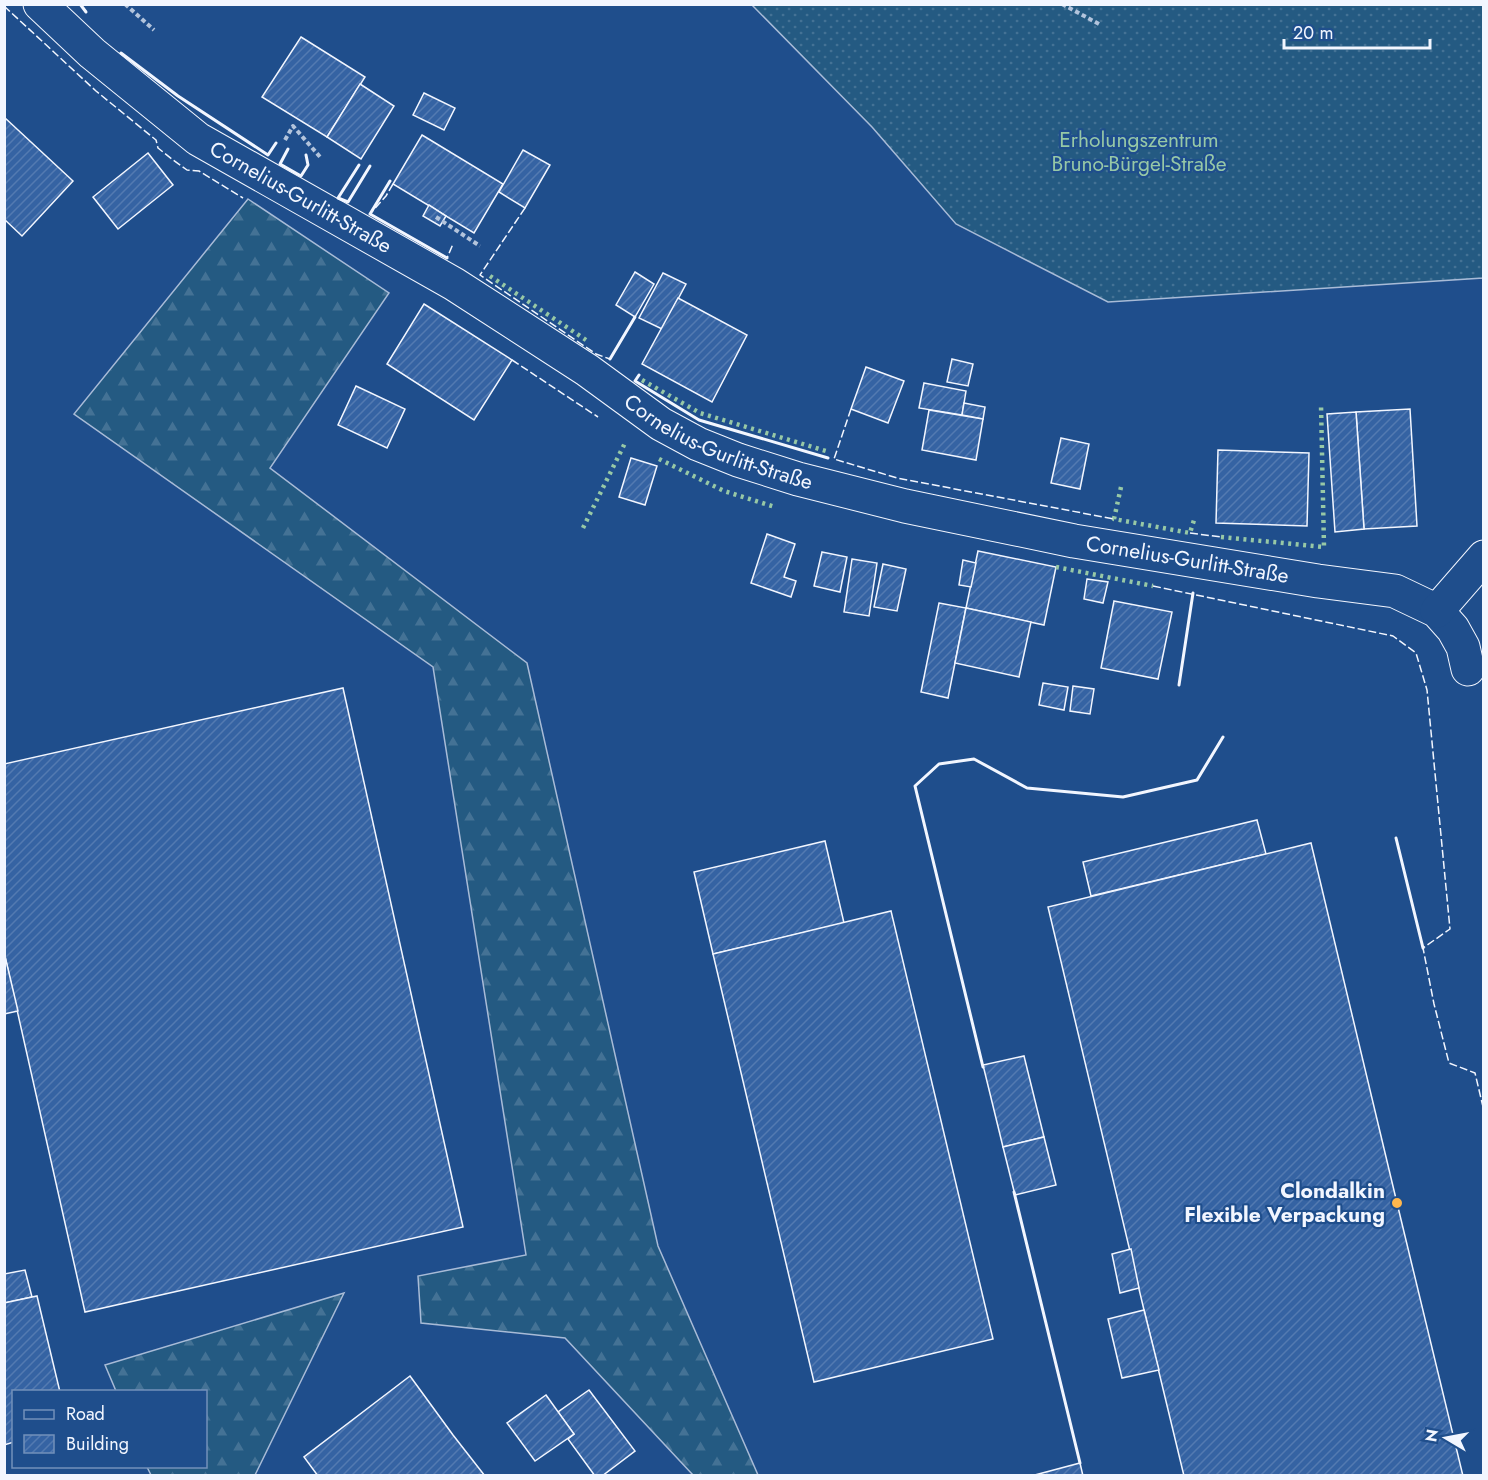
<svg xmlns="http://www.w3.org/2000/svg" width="1488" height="1480" viewBox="0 0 1488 1480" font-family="Jost,sans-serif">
<defs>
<pattern id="grass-dots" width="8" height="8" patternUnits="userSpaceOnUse" patternTransform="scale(1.5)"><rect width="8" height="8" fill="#245a82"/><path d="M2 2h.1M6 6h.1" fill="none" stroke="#447295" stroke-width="1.8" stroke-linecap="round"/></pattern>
<pattern id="forest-firs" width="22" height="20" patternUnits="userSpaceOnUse" patternTransform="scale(1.5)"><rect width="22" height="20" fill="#245a82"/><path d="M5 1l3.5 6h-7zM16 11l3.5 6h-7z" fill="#447295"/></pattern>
<pattern id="building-hatch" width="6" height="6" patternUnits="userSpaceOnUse" patternTransform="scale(1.5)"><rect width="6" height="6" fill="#3563a3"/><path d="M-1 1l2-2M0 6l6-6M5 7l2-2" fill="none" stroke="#537ab1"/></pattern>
</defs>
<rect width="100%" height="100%" fill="#1f4e8c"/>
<path fill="url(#grass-dots)" stroke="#a8bbd7" stroke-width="1.5" d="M752 5H1483V278L1108 302 956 224 872 127Z"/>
<g fill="url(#forest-firs)" stroke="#a8bbd7" stroke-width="1.5">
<path d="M248 199 389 293 270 468 527 663 658 1246 758 1475H693L565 1338 421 1323 418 1276 526 1255 433 667 74 414Z"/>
<path d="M344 1293 255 1475H151L147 1467 206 1466V1392L116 1391 105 1365Z"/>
</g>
<g fill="url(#building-hatch)" stroke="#f2f6ff" stroke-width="1.5">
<path d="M301 37 365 77 327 137 262 97Z"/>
<path d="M360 84 394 106 361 159 327 137Z"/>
<path d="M424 93 455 108 444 130 413 115Z"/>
<path d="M4 117 73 181 22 236 4 219Z"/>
<path d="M422 135 503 184 474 233 393 184Z"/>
<path d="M523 150 550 165 525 208 499 192Z"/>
<path d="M148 153 173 185 118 229 93 197Z"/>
<path d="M429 205 446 216 440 226 423 216Z"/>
<path d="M635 272 654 284 635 317 616 305Z"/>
<path d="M663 273 686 284 662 329 639 318Z"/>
<path d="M678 298 747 335 712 402 642 364Z"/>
<path d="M424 304 512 360 474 420 387 364Z"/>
<path d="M952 359 973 364 968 386 947 382Z"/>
<path d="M866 367 904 381 888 423 851 409Z"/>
<path d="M924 383 966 391 962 415 919 408Z"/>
<path d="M356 386 405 409 387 448 338 425Z"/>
<path d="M964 403 985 407 983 419 962 415Z"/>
<path d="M1410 409 1417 526 1364 529 1356 412Z"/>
<path d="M929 410 983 419 976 460 922 450Z"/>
<path d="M1356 412 1364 529 1335 532 1327 414Z"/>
<path d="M1061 438 1089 444 1080 489 1051 483Z"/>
<path d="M1218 450 1309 453 1307 526 1216 523Z"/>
<path d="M631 458 657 466 645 505 619 497Z"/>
<path d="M767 534 795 544 784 577 796 581 791 597 751 583Z"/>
<path d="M978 551 1056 567 1044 625 966 608Z"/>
<path d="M822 552 847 557 840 592 814 586Z"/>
<path d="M852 559 877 563 869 616 844 612Z"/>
<path d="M963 560 976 563 971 587 959 585Z"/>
<path d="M883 564 906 569 897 611 874 607Z"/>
<path d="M1087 579 1108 582 1103 603 1084 599Z"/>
<path d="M1114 601 1172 612 1158 679 1101 668Z"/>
<path d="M939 603 966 608 948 698 921 692Z"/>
<path d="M966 608 1031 622 1019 677 955 663Z"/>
<path d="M1043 683 1068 687 1064 710 1039 705Z"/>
<path d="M1073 686 1094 689 1090 714 1070 711Z"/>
<path d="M343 688 463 1227 85 1312 4 952V764Z"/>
<path d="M1257 820 1266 854 1091 896 1083 862Z"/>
<path d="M825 841 844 923 713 954 694 872Z"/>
<path d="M1311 843 1397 1203 1463 1476H1184L1144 1310 1048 907Z"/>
<path d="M891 911 993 1339 814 1382 713 954Z"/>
<path d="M4 952 18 1011 4 1014Z"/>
<path d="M1024 1056 1044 1137 1003 1147 983 1065Z"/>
<path d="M1044 1137 1056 1185 1015 1195 1003 1147Z"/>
<path d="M1131 1249 1139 1288 1120 1293 1112 1254Z"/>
<path d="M25 1270 32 1297 4 1303V1274Z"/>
<path d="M37 1296 60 1392H14V1442L4 1445V1303Z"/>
<path d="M1144 1310 1159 1370 1122 1378 1108 1319Z"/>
<path d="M410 1376 453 1435 485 1476H318L304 1457Z"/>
<path d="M589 1390 635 1451 602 1476H595L568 1439 574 1434 558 1412Z"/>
<path d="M546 1395 574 1434 535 1461 507 1423Z"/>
<path d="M1080 1463 1083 1476H1031Z"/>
</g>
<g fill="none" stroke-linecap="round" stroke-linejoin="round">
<g stroke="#f2f6ff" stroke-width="35">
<g id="minor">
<path id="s1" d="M40 4 92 53 198 139 454 284 587 370 661 424 698 444 738 460 798 479 905 506 1074 541 1318 581 1395 591 1437 611 1453 629 1463 647 1468 669"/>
<path d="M1437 611 1484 557"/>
</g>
</g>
<g stroke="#b3c4dc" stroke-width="4" stroke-dasharray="4.5 3" stroke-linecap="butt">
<path d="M125 4 154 30"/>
<path d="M1062 4 1099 24"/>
<path d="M285 140 293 126 321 158"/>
<path d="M436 217 480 246"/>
</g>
<use href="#minor" stroke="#1f4e8c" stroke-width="33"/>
<g stroke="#97c8a6" stroke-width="4.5" stroke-dasharray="3 4.5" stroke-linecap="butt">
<path d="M490 276 586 340"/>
<path d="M642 380 700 413 826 451"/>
<path d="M659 459 724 491 775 507"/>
<path d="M1121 487 1114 519 1190 533 1194 520"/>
<path d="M583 528 626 441"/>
<path d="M1221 537 1324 547 1321 405"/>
<path d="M1056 567 1153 586"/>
</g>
<g stroke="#f2f6ff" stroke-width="1.5" stroke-dasharray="8 3" stroke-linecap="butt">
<path d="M4 6 96 91 156 140 158 148 173 160 187 170 199 171 243 198"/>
<path d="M393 184 386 196 370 214 447 258 453 244"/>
<path d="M525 208 480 275 596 354 610 359"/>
<path d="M512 360 598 417"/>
<path d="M851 409 834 459 897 478 1114 519"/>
<path d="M1190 533 1221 537"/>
<path d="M1153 586 1393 636 1416 653 1427 690 1450 929 1423 948 1434 1004 1449 1063 1475 1073 1484 1111"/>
</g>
<g stroke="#f2f6ff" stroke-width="3">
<path d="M80 4 86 12"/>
<path d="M121 53 178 96 268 155 276 143"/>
<path d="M288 149 280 164 301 176 308 165 306 155"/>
<path d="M359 165 338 198 348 202 370 166"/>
<path d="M390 181 370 214 447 258"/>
<path d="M610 359 635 317"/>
<path d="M639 375 635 381 699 420 828 458"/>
<path d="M1179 685 1193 593"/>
<path d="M1396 838 1423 948"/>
<path d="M983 1067 915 786 939 764 974 759 1027 788 1123 797 1197 780 1223 737"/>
<path d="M1014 1192 1080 1463"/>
</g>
</g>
<circle fill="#ffb74d" stroke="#1f4e8c" stroke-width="2" cx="1397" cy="1203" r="6"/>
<g text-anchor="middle" stroke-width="4.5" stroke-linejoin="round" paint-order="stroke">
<g font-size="21" fill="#97c8a6" stroke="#1f4e8c">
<text x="1139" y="147">Erholungszentrum<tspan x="1139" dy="24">Bruno-Bürgel-Straße</tspan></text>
</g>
<g font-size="21" fill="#f2f6ff" stroke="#1f4e8c">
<text dy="7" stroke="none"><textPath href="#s1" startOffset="326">Cornelius-Gurlitt-Straße</textPath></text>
<text dy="7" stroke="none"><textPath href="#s1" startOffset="812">Cornelius-Gurlitt-Straße</textPath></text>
<text dy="7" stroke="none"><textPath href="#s1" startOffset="1298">Cornelius-Gurlitt-Straße</textPath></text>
</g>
<g font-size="21" font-weight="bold" fill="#f2f6ff" stroke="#1f4e8c" text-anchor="end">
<text x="1385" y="1198">Clondalkin<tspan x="1385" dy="24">Flexible Verpackung</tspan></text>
</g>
</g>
<rect width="1488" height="1480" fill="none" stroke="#f2f6ff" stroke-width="12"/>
<rect x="12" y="1390" width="195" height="78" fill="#1f4e8c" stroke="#7391ba" stroke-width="1.5"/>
<rect x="24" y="1410" width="30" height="9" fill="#1f4e8c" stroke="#7391ba" stroke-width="1.5"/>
<text x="66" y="1420" font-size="18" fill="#f2f6ff">Road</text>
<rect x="24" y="1435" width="30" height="18" fill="url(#building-hatch)" stroke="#7391ba" stroke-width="1.5"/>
<text x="66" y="1450" font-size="18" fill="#f2f6ff">Building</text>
<g transform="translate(1446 1438) rotate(280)" stroke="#1f4e8c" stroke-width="4.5" paint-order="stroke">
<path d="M0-4.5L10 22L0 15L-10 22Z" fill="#f2f6ff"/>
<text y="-9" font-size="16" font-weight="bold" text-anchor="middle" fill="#f2f6ff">N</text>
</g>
<path d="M1284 39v9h146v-9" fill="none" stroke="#f2f6ff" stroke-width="3"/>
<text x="1293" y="39" font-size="18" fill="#f2f6ff" stroke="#1f4e8c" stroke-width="4.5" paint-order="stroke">20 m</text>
</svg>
